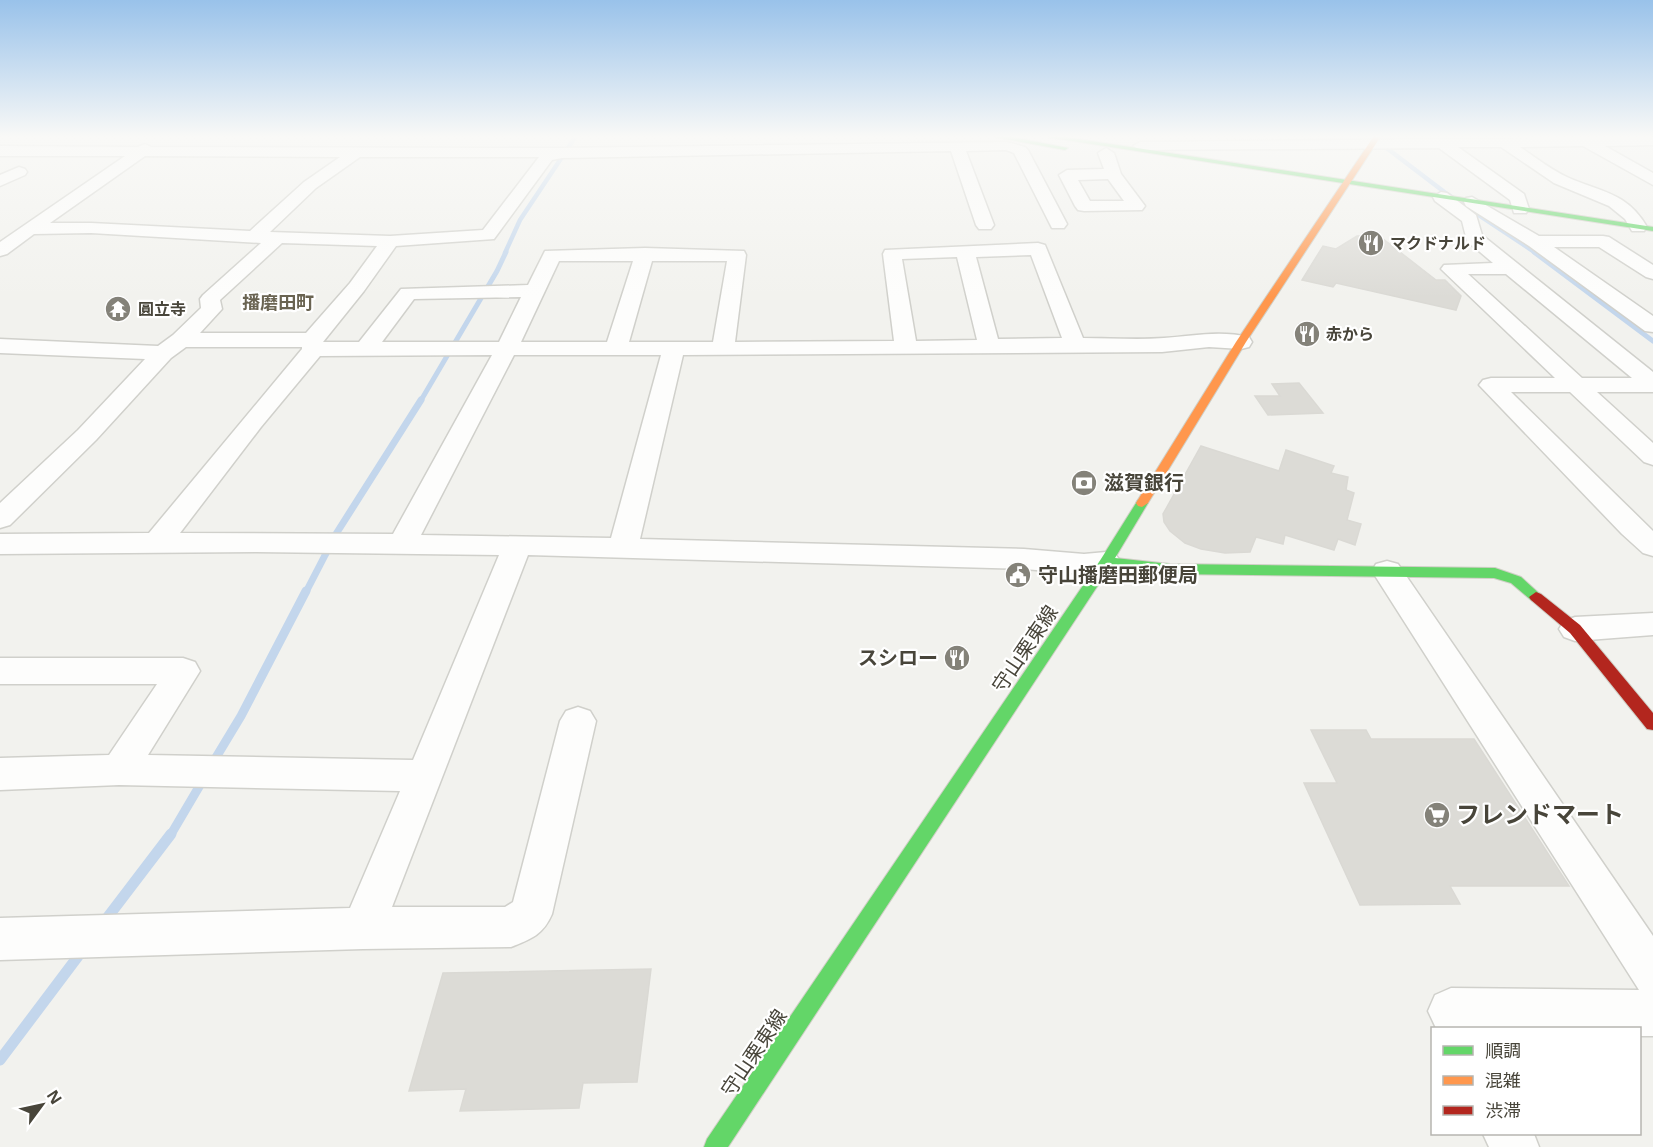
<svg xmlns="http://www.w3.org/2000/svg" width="1653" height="1147" viewBox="0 0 1653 1147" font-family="'Open Sans','Noto Sans JP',sans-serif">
<rect width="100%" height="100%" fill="#f2f2ee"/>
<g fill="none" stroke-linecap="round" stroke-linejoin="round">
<g stroke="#c3d6ec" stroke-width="4.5">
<path d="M1380 143 1447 194 1536 253"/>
<path d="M505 253 520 220 576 136"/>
</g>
<g stroke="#c3d6ec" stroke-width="5">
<path d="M1534 252 1653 341"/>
<path d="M420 402 497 271 506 252"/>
</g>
<path stroke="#c3d6ec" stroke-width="7" d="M306 592 336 534 421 400"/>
<g stroke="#c3d6ec" stroke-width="9">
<path d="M212 764 241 716 306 591"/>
<path d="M170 836 203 780"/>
</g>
<g stroke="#c3d6ec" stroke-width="11">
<path d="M104 922 171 834"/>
<path d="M0 1060 82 951"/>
</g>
</g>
<g fill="#dcdbd6" stroke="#dad9d4" stroke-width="1.5">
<path d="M1378 235 1436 280H1445L1461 296 1456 310 1336 283 1333 287 1302 280 1323 246 1336 249 1357 236Z"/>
<path d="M1299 383 1323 413 1268 415 1255 396H1280L1272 384Z"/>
<path d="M1201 446 1279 471 1286 450 1334 466 1331 473 1348 477 1346 490 1354 493 1347 520 1361 524 1355 545 1338 539 1334 550 1285 535 1283 544 1256 537 1250 552 1225 553 1201 549 1185 543 1170 531 1164 522 1163 514Z"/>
<path d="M1311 730H1366L1371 739H1474L1569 886H1450L1460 904 1360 905 1304 783H1337Z"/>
<path d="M651 969 637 1082 583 1083 579 1108 460 1111 466 1089 409 1091 443 973Z"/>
</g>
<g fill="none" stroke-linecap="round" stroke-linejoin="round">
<g stroke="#d0d0cb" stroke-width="3">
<g id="street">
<path d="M1653 137V145L1605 146 1653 173V185L1583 146 1520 147C1535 157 1550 169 1567 177 1600 192 1627 192 1647 227L1644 231H1632L1625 219 1609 206 1554 183 1501 147H1458L1524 194 1529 209 1526 213H1514L1510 200 1439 148 1140 150 1133 146 1140 142Z"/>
<path d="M1007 142 1025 147 1028 150 1067 224 1064 228H1052L1014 153 1006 150 966 151 994 225 991 229H979L976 225 951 151 562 158 552 160 494 239 396 246 364 291 323 342H359L401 289 528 285 545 251 645 248 744 251 746 255 735 342 894 341 883 254 885 250 1038 243 1045 245 1083 338C1110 338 1137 340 1164 338 1192 336 1220 330 1249 337L1252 342 1249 347 1241 349 1209 347 1162 352 683 355 640 539 1024 549 1084 554 1106 552 1116 555 1121 562 1116 569 1084 574 1024 569 528 555 392 907H505L513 902 560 721 566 711 578 707 590 711 596 721 552 914C543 935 531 939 511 947L363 949 0 960V918L350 908 400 791 119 785 0 790V758L109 755 157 684H0V658H183L195 662 200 671 148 755 413 760 499 555 256 552 0 554V534L149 533 302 349V347H186L171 358 96 440 10 525 0 528V503L78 430 145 359 0 353V339L158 346 173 335 201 308 200 299 203 295 261 243 91 233 34 234 7 254 0 256V242L125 156H0V146L138 147 145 144 151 147 559 148ZM145 156 340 157 304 182 250 231 91 223H50ZM360 157H539L483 230 390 236 270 232 316 188ZM282 243 377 246 350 283 306 333H200L222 309 220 300ZM1031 255 1062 338 998 339 976 257ZM957 257 977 340 916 341 902 259ZM559 261H633L607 342H521ZM652 261H727L713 342H629ZM521 297 499 342H382L414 299ZM492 355 393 534 180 533 261 427 320 356ZM514 355H661L611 538 421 535Z"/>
<path d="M1106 148 1114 153 1121 174 1145 206 1142 210 1084 211 1078 210 1075 206 1059 175 1067 170 1104 169 1098 153ZM1108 179 1124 201H1090L1078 180Z"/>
<path d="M19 167 25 169 27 172 25 175 0 186V175Z"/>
<path d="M1441 192 1447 193 1476 215 1482 235 1653 372V392H1597L1653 443V465L1644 462 1570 392H1511L1653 531V556L1643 553 1622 534 1479 385 1483 380 1491 378H1555L1441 269 1444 265 1493 263 1467 241 1462 221 1435 201 1433 197ZM1468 274H1506L1632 378H1582Z"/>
<path d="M1472 197 1539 236H1603L1609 237 1653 265V279L1646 277 1599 247H1554L1653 316V332L1645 331 1529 246 1466 206 1464 202 1466 198Z"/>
<path d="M1387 561 1398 564 1653 936V1036H1640V1028H1436L1428 1011 1435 995 1451 988 1639 990 1372 571 1376 564Z"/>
<path d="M1653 613V635L1575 641 1564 637 1559 629 1564 621 1575 617Z"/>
<path d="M1483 1134H1534L1539 1147H1489Z"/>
</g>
</g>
<g stroke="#d0cfc6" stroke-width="2">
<g id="fast">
<path d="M989 136H1007L1068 148 1065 150Z"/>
<path d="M1040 136H1059L1653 227V231Z"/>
<path d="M1142 499 1148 503 1115 558 1170 564 1495 568 1521 577 1543 597 1536 602 1531 600 1511 583 1494 578 1170 574 1110 567 728 1147H704L707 1139 1101 559 1138 500Z"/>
</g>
</g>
<g stroke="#d0cfc6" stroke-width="2">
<path id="slow" d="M1374 136H1381L1246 342 1148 503 1142 507 1138 506 1136 503 1236 342Z"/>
</g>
<g stroke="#d0cfc6" stroke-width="2">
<path id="jam" d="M1536 592 1541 594 1580 625 1653 713V730L1647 729 1570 633 1531 600 1529 597Z"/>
</g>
<use href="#street" fill="#fdfdfc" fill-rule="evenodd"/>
<use href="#fast" fill="#63d668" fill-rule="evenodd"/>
<use href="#slow" fill="#ff974d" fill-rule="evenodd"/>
<use href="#jam" fill="#b3261e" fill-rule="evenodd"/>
</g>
<linearGradient id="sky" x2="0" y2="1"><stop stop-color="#99c2ea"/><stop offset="0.46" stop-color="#f9f9f7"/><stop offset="1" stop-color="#f9f9f7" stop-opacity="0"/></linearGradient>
<rect width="1653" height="297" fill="url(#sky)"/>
<defs>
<g id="restaurant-disc" transform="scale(1.35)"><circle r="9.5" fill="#848279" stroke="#fff"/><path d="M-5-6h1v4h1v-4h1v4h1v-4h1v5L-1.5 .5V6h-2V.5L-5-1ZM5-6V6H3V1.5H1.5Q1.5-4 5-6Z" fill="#fff"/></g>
<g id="temple-disc" transform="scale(1.35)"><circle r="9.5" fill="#848279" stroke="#fff"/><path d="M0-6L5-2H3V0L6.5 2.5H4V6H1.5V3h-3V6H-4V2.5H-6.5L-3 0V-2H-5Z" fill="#fff"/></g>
<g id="bank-disc" transform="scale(1.35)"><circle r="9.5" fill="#848279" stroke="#fff"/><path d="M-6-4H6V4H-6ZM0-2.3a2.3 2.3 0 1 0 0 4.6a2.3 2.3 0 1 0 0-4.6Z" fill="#fff"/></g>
<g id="civic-disc" transform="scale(1.35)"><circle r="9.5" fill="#848279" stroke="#fff"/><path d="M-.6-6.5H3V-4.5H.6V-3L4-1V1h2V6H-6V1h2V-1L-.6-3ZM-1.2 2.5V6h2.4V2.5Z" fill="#fff"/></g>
<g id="supermarket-disc" transform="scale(1.35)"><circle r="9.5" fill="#848279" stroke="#fff"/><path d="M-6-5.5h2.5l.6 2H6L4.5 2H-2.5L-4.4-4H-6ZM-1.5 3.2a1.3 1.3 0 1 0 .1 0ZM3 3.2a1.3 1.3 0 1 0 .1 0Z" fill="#fff"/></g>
</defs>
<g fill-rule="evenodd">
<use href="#restaurant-disc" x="1371" y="243"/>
<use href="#temple-disc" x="118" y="309"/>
<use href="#restaurant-disc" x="1307" y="334"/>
<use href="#bank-disc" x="1084" y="483"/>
<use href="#civic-disc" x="1018" y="575"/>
<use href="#restaurant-disc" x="957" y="658"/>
<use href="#supermarket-disc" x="1437" y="815"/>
</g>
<g text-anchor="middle" stroke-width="4.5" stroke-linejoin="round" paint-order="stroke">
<g font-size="16" font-weight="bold" fill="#48453a" stroke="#fff" text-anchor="start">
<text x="1390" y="249">マクドナルド</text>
<text x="138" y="315">圓立寺</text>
<text x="1326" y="340">赤から</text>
</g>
<g font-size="18" font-weight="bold" fill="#6a6452" stroke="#fff">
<text x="278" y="309">播磨田町</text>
</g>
<g font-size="20" font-weight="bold" fill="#48453a" stroke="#fff" text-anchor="start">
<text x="1104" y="490">滋賀銀行</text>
<text x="1038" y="582">守山播磨田郵便局</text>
<text x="938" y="665" text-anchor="end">スシロー</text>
</g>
<g font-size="20" fill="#48453a" stroke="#fff">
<text transform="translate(1025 649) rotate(-56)" y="7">守山栗東線</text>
<text transform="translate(754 1053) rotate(-56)" y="7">守山栗東線</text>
</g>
<g font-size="24" font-weight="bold" fill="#48453a" stroke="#fff" text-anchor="start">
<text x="1456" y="823">フレンドマート</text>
</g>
</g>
<rect x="1431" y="1027" width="210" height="108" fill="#ffffff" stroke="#b6b5b0" stroke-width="1.5"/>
<rect x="1443" y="1046" width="30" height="9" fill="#63d668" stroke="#b6b5b0" stroke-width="1.5"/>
<text x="1485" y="1057" font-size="18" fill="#48453a">順調</text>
<rect x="1443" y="1076" width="30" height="9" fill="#ff974d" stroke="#b6b5b0" stroke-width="1.5"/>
<text x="1485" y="1087" font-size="18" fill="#48453a">混雑</text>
<rect x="1443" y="1106" width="30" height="9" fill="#b3261e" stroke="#b6b5b0" stroke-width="1.5"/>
<text x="1485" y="1117" font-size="18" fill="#48453a">渋滞</text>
<g transform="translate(42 1105) rotate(57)" stroke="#ffffff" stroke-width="4.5" paint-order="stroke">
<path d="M0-4.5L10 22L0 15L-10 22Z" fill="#48453a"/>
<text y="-9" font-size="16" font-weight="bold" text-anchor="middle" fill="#48453a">N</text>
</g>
</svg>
